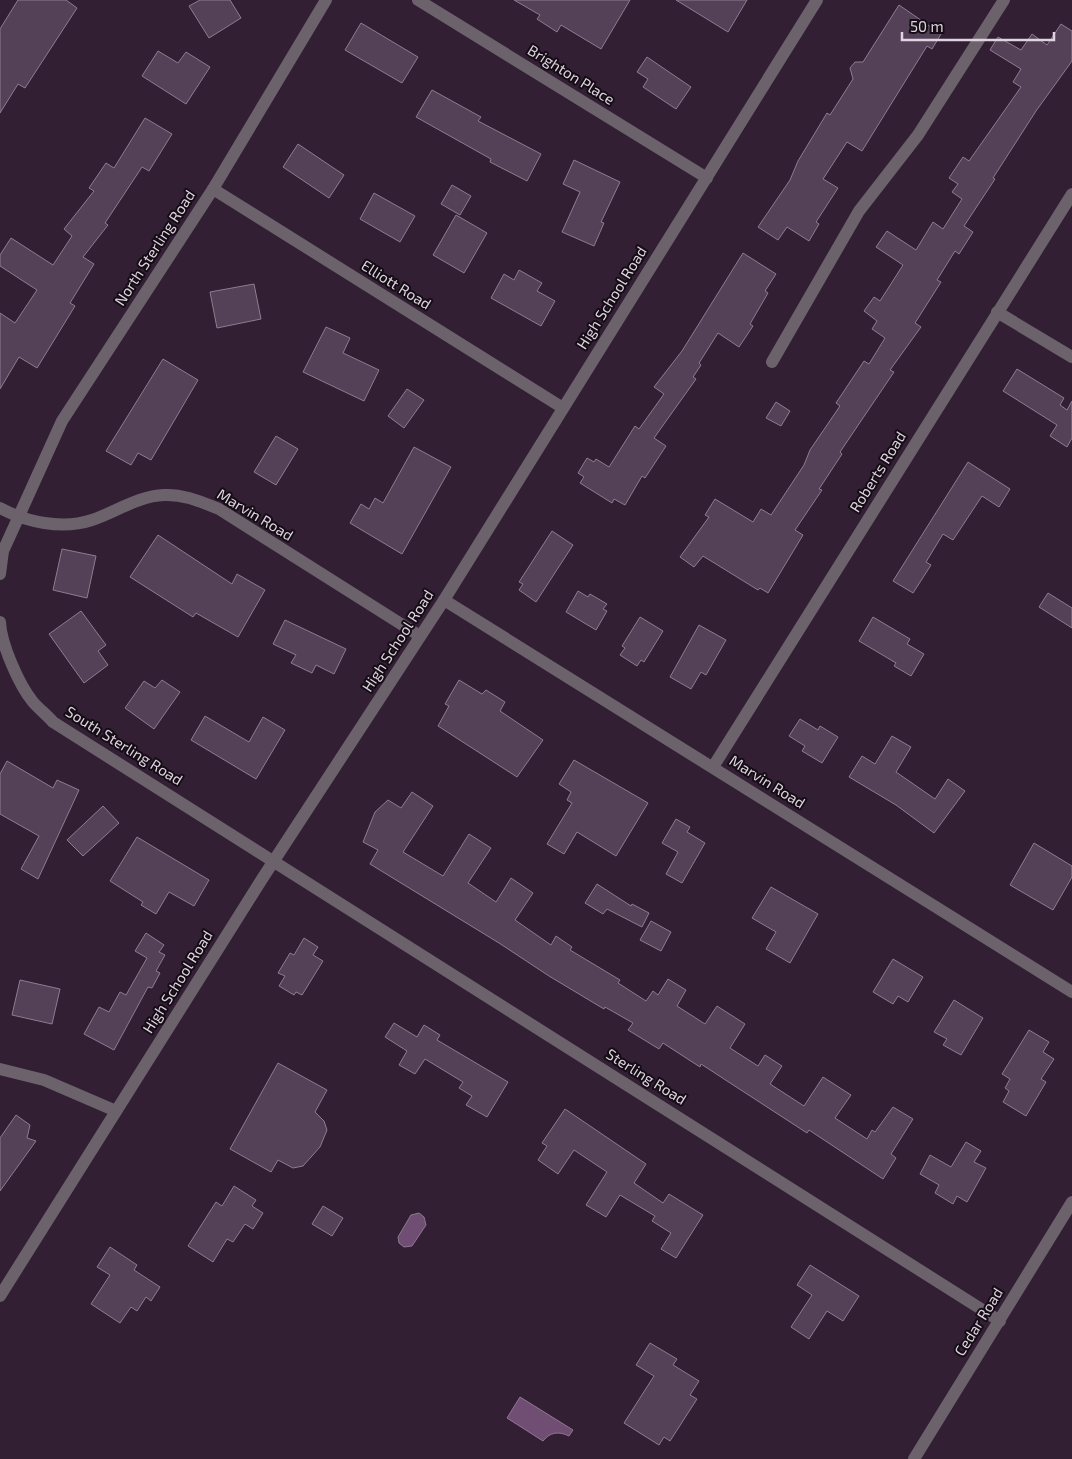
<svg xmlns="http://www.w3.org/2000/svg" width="1072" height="1459" viewBox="0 0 1072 1459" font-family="'Exo 2',sans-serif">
<rect width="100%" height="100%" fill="#321f34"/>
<g fill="#704e73" stroke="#917694">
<path d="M419 1213 424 1217 426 1225 412 1246 404 1247 399 1243 398 1237 411 1215Z"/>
<path d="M520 1397 573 1430 569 1436C559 1431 550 1432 543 1441L507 1418Z"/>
</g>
<g fill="#554157" stroke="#917a92">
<path d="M18 0H66L77 8 25 88 18 84 0 113V29Z"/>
<path d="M200 0H230L241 18 209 38 189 6Z"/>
<path d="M514 0H630L601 49 561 25 557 32 537 19 540 15Z"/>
<path d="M676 0H747L728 32Z"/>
<path d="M899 5 941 34 932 49 927 46 862 151 847 142 823 179 838 188 816 222 819 224 809 241 787 227 778 240 758 227 790 180 798 161 827 113 830 115 853 79 850 68 855 62H863Z"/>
<path d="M361 23 418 57 402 83 345 50Z"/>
<path d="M1061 24 1072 31V61L1036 111 993 178 995 179 964 226 973 232 959 254 955 251 937 280 941 282 915 323 921 327 890 370 894 372 840 452 842 454 819 489 822 490 795 530 803 535 768 593 760 588 758 590 703 556 694 567 680 557 709 517 705 515 715 499 753 522 761 509 771 515 804 465 810 450 840 406 836 403 864 361 869 364 885 338 872 329 877 321 864 311 874 297 880 301 903 265 876 247 887 231 916 250 933 222 943 229 962 199 952 192 958 184 949 178 963 157 969 161 1021 87 1013 82 1021 69 990 50 998 37 1021 50 1032 34 1047 45Z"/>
<path d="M158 51 178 63 186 52 210 67 186 104 142 76Z"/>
<path d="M647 57 691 87 676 109 643 87 648 79 637 72Z"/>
<path d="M432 90 481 117 478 121 541 154 527 181 490 162 491 159 416 117Z"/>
<path d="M145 118 172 134 149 171 142 167 105 223 108 225 83 257 94 264 70 303 75 306 37 368 19 357 0 389V313L15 323 37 290 0 266V255L11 238 53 265 72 236 64 229 94 191 89 188 106 163 114 168Z"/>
<path d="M298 144 344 175 329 198 283 167Z"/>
<path d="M574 160 620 182 601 222 604 223 594 246 562 232 580 192 563 184Z"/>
<path d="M452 185 471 196 460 215 441 204Z"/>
<path d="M374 193 415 216 400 242 360 219Z"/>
<path d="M456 215 487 233 464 273 433 255Z"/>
<path d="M743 253 776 274 765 291 768 293 750 324 753 326 739 347 718 333 699 363 701 365 693 377 696 379 654 438 666 446 645 478 642 476 625 505 614 499 612 503 580 483 584 477 578 473 587 458 594 462 596 459 609 467 635 426 639 429 664 394 654 387 682 351Z"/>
<path d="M519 270 542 283 537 291 555 301 541 326 491 298 504 274 514 280Z"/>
<path d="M254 284 261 319 217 328 210 292Z"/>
<path d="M326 327 350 338 343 353 379 370 364 401 303 372Z"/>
<path d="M163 359 198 380 151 460 138 453 131 465 106 451Z"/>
<path d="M1017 369 1064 398 1060 405 1067 410 1072 401V438L1067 447 1050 436 1057 425 1003 391Z"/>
<path d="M407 389 424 400 404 428 388 416Z"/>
<path d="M776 402 790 411 781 426 766 418Z"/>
<path d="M276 436 298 449 276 485 254 472Z"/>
<path d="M414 447 451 467 402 554 350 523 361 504 369 509 375 498 383 503Z"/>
<path d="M968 462 1010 489 999 507 982 496 953 540 943 534 926 562 931 565 913 593 893 581Z"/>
<path d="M552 531 573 545 536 602 519 590 523 584 519 582Z"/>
<path d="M158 535 232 584 237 574 265 590 238 637 196 613 193 617 130 577Z"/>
<path d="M62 549 96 556 87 598 53 590Z"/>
<path d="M578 591 588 597 590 594 607 604 603 609 607 611 596 630 566 612Z"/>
<path d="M1048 593 1072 608V628L1039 607Z"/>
<path d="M81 611 106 645 98 651 108 665 84 683 49 634Z"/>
<path d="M640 617 663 631 644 662 641 660 637 666 620 655 625 648 622 646Z"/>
<path d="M873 617 910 639 907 644 924 654 911 676 894 666 896 663 859 641Z"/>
<path d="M285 620 346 649 334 674 316 665 312 673 291 663 296 655 273 644Z"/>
<path d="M699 625 726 640 706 675 701 672 691 689 670 677Z"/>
<path d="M162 680 180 692 154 729 125 708 144 681 155 688Z"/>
<path d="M459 680 482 694 486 690 505 702 500 711 543 740 517 777 438 726 449 706 445 704Z"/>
<path d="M205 716 249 742 263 717 285 730 256 779 191 740Z"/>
<path d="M800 719 818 730 820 726 838 737 822 763 802 751 805 746 789 736Z"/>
<path d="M892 736 911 747 896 772 935 799 948 779 965 791 934 833 896 805 849 777 862 756 875 764Z"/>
<path d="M574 760 648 803 616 856 577 832 564 854 547 844 572 803 567 800 571 792 559 784Z"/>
<path d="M7 761 53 788 57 780 79 790 38 879 21 869 39 836 0 814V774Z"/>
<path d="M412 792 433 806 403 852 443 876 469 834 491 848 468 883 496 902 511 878 533 893 515 920 551 945 556 936 572 947 570 950 620 980 618 983 646 1001 653 991 658 995 668 979 686 990 677 1006 705 1024 717 1006 745 1024 730 1048 758 1066 765 1055 782 1066 770 1084 804 1106 823 1077 851 1095 835 1118 867 1139 872 1130 875 1132 893 1107 913 1119 891 1154 896 1158 883 1179 809 1130 807 1133 701 1064 700 1067 663 1043 659 1049 628 1030 633 1023 605 1007 604 1009 549 976 499 943 370 864 378 850 363 842 375 812 388 800 401 808Z"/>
<path d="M103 806 119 823 83 856 67 840Z"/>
<path d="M676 819 690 827 687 832 705 843 682 883 666 874 678 852 662 843Z"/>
<path d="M137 837 209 880 194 906 169 892 156 914 141 905 143 902 110 881Z"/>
<path d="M1034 843 1072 866V877L1053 910 1010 885Z"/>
<path d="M597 884 631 906 632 904 649 913 642 927 607 909 603 914 585 903Z"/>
<path d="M771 887 818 914 790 963 766 949 776 932 752 918Z"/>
<path d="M651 921 671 932 661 951 640 940Z"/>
<path d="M146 933 164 945 159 952 165 955 156 971 160 973 152 988 148 987 114 1050 84 1034 99 1007 109 1012 120 992 126 995 147 958 135 951Z"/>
<path d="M304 938 318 947 313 955 323 961 302 995 296 992 294 995 279 986 285 976 278 973 290 953 294 955Z"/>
<path d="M893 959 923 977 908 1002 898 996 893 1004 873 992Z"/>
<path d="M20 980 60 989 52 1024 12 1015Z"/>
<path d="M954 1000 983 1018 961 1055 943 1045 947 1039 934 1032Z"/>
<path d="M394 1023 417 1037 424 1025 440 1035 437 1040 508 1082 487 1117 466 1105 472 1096 459 1088 463 1082 425 1059 415 1074 399 1065 407 1051 385 1037Z"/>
<path d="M1029 1030 1049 1042 1043 1052 1054 1059 1041 1079 1046 1082 1026 1116 1003 1102 1009 1091 1005 1088 1010 1079 1002 1074Z"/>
<path d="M278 1063 327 1090 315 1112 324 1121 327 1130 320 1147 303 1166 293 1168 278 1160 271 1172 230 1149Z"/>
<path d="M565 1109 646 1164 634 1183 663 1203 669 1194 703 1215 676 1258 661 1249 671 1233 652 1221 655 1216 620 1195 606 1217 586 1205 607 1172 574 1150 558 1174 538 1160 547 1146 542 1143Z"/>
<path d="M16 1115 30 1125 27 1138 36 1141 0 1191V1138Z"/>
<path d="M966 1142 981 1151 974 1162 986 1168 967 1202 957 1196 953 1204 935 1193 939 1185 920 1174 930 1155 951 1167Z"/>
<path d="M234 1186 256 1200 252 1206 263 1213 253 1229 245 1224 233 1242 227 1239 213 1262 188 1246 216 1202 222 1206Z"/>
<path d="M323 1206 343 1218 332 1236 312 1224Z"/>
<path d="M110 1247 137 1265 134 1270 160 1287 151 1301 146 1297 137 1311 131 1307 120 1323 91 1304 110 1275 97 1267Z"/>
<path d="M810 1265 859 1296 843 1321 827 1311 809 1339 791 1327 812 1295 797 1285Z"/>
<path d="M650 1343 677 1359 673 1365 699 1381 690 1395 697 1399 670 1441 664 1437 659 1445 624 1423 654 1376 636 1365Z"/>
</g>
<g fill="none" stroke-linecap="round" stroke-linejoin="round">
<g stroke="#6c626c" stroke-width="12">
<path d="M418 0 707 178"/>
<path d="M213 189 563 408"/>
<path d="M997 312 1072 357"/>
<path d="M772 362 859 211 918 135 1004 0"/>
<path d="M0 508C26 522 62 530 92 520 116 512 138 496 164 495 184 494 201 502 219 509L420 636"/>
<path d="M0 574 3 551 9 538 62 421 213 189 326 0"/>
<path d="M444 600 1072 992"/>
<path d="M0 622C1 644 19 685 33 702 39 709 47 715 53 722L1000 1321"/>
<path d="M713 767 1072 194"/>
<path d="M0 1069 44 1080 116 1111"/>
<path d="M0 1296 262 879 444 600 817 0"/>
<path d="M914 1459 1072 1202"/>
</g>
</g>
<g text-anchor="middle" stroke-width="4" stroke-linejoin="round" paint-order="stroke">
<g font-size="15" fill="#dfd3e0" stroke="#150d16">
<text transform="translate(571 75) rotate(32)" y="5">Brighton Place</text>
<text transform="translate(155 248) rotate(-57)" y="5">North Sterling Road</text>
<text transform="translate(396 285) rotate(32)" y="5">Elliott Road</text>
<text transform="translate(612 298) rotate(-58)" y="5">High School Road</text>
<text transform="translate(878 472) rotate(-58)" y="5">Roberts Road</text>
<text transform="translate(255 515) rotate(31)" y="5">Marvin Road</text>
<text transform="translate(398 641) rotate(-57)" y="5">High School Road</text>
<text transform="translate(124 746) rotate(32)" y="5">South Sterling Road</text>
<text transform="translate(767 782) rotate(32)" y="5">Marvin Road</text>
<text transform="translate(178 982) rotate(-58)" y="5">High School Road</text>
<text transform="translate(646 1077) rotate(32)" y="5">Sterling Road</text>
<text transform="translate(979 1322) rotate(-58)" y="5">Cedar Road</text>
</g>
</g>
<path d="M902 32v8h152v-8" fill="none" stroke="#dfd3e0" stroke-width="2.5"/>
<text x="910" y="32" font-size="15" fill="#dfd3e0" stroke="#150d16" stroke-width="4" paint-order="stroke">50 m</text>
</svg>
